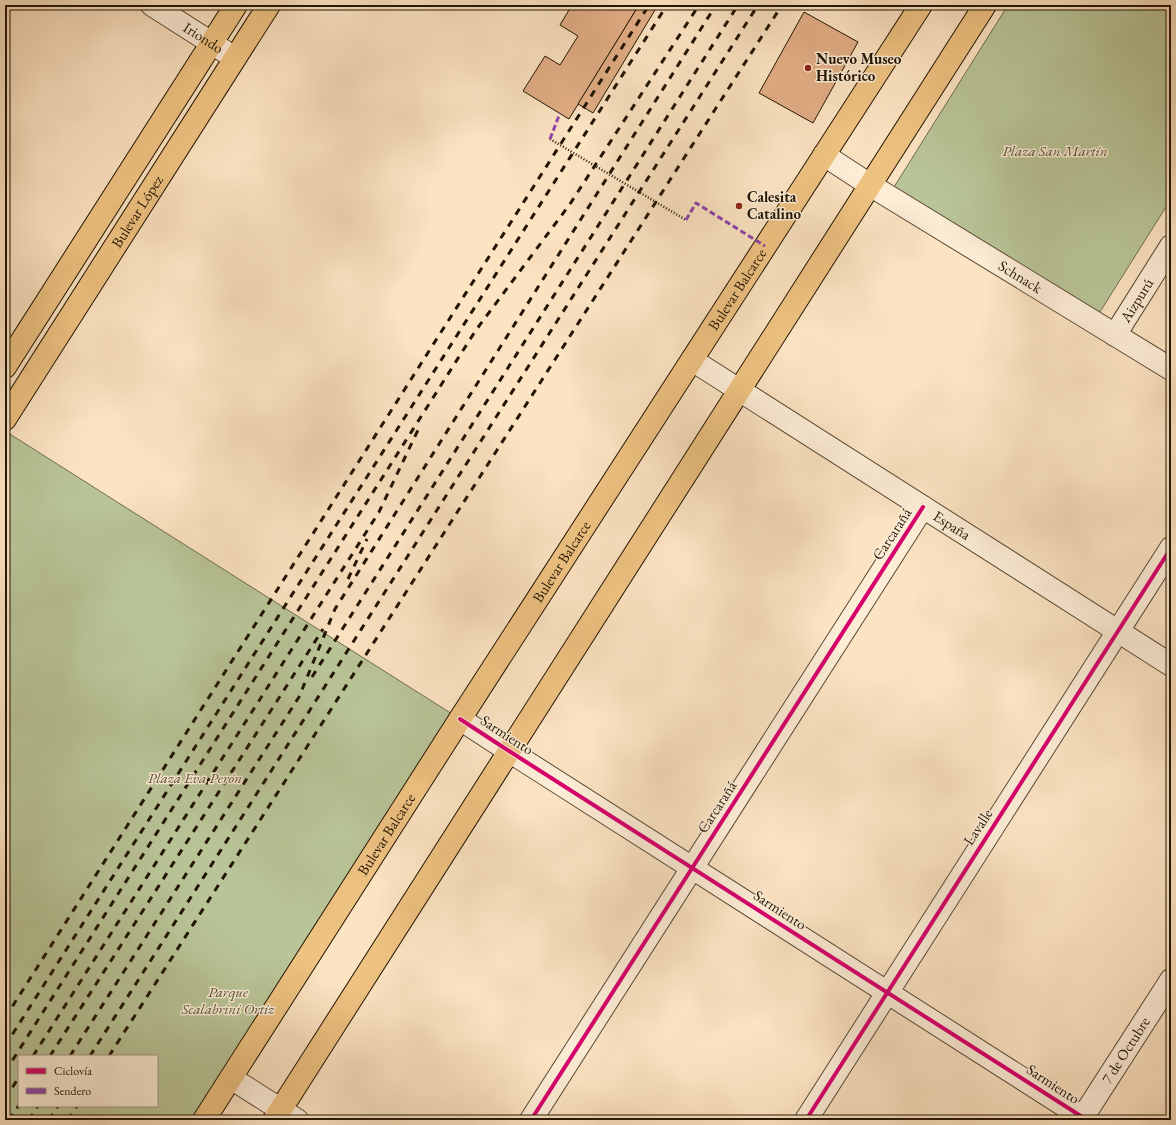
<svg xmlns="http://www.w3.org/2000/svg" width="1176" height="1125" viewBox="0 0 1176 1125" font-family="'EB Garamond',serif">
<rect width="100%" height="100%" fill="#fce3c2"/>
<filter id="stains"><feTurbulence type="fractalNoise" baseFrequency=".005" numOctaves="4"/><feColorMatrix values="0 0 0 0 .2 0 0 0 0 .09 0 0 0 0 .02 0 0 0 .5 -.17"/></filter>
<radialGradient id="worn" r=".72"><stop offset=".6" stop-color="#630" stop-opacity="0"/><stop offset="1" stop-color="#630" stop-opacity=".3"/></radialGradient>
<g fill="#b9c598" stroke="#6d6c4e" fill-rule="evenodd">
<path d="M1008 5H1171V199L1098 315 894 187Z"/>
<path d="M5 431 460 719 204 1120H5ZM19 1056H157V1106H19Z"/>
</g>
<g fill="#e2ae86" stroke="#211403">
<path d="M572 5H639L569 119 523 91 545 56 560 65 578 36 560 25Z"/>
<path d="M639 5H658L593 113 578 104Z"/>
<path d="M804 12 858 42 813 123 759 93Z"/>
</g>
<g fill="none" stroke-linecap="round" stroke-linejoin="round">
<g stroke="#584833" stroke-width="24">
<g id="minor">
<path id="s1" d="M152 5 235 58"/>
<path id="s2" d="M824 155 870 185 1171 369"/>
<path id="s3" d="M1115 335 1171 246"/>
<path id="s4" d="M692 360 1171 665"/>
<path d="M460 719 509 751 1087 1120"/>
<path d="M231 1078 297 1120"/>
<path d="M531 1120 923 507"/>
<path d="M806 1120 1171 548"/>
<path id="s5" d="M1081 1120 1171 980"/>
</g>
</g>
<g stroke="#211403" stroke-width="24">
<g id="major">
<path d="M5 367 236 5"/>
<path id="s6" d="M5 419 269 5"/>
<path id="s7" d="M204 1120 460 719 921 5"/>
<path d="M274 1120 985 5"/>
</g>
</g>
<use href="#minor" stroke="#fdedd7" stroke-width="22"/>
<use href="#major" stroke="#eec281" stroke-width="22"/>
<g stroke="#211403" stroke-width="3" stroke-dasharray="7 7" stroke-linecap="butt">
<path d="M348 579 367 539"/>
<path d="M312 677 738 5"/>
<path d="M5 1018 649 5"/>
<path d="M5 1046 667 5"/>
<path d="M33 1056 379 512 418 430"/>
<path d="M50 1056 323 629"/>
<path d="M70 1056 299 697 335 609 716 5"/>
<path d="M90 1056 758 5"/>
<path d="M109 1056 782 5"/>
<path d="M5 1072 476 330 570 204 699 5"/>
<path d="M5 1099 19 1077"/>
<path d="M9 1120 19 1105"/>
<path d="M29 1120 38 1106"/>
<path d="M49 1120 58 1106"/>
<path d="M68 1120 77 1106"/>
</g>
<path stroke="#211403" stroke-width="2.5" stroke-dasharray="1 2" stroke-linecap="butt" d="M550 139 686 220"/>
<g stroke="#8e44ad" stroke-width="3" stroke-dasharray="6 3" stroke-linecap="butt">
<path d="M550 139 560 113"/>
<path d="M686 220 696 203 765 246"/>
</g>
<g stroke="#fdedd7" stroke-width="6">
<g id="cycleway">
<path d="M460 719 509 751 1087 1120"/>
<path d="M531 1120 923 507"/>
<path d="M806 1120 1171 548"/>
</g>
</g>
<use href="#cycleway" stroke="#d6006c" stroke-width="4"/>
</g>
<g fill="#8f2418" stroke="#fdedd7" stroke-width="1.5">
<circle cx="808" cy="68" r="4"/>
<circle cx="739" cy="206" r="4"/>
</g>
<g text-anchor="middle" stroke-width="3" stroke-linejoin="round" paint-order="stroke">
<g font-size="15" fill="#211403" stroke="#fdedd7">
<text dy="5" stroke="none"><textPath href="#s1" startOffset="61">Iriondo</textPath></text>
<text dy="5" stroke="none"><textPath href="#s6" startOffset="246">Bulevar López</textPath></text>
<text dy="5" stroke="none"><textPath href="#s2" startOffset="231">Schnack</textPath></text>
<text dy="5" stroke="none"><textPath href="#s7" startOffset="987">Bulevar Balcarce</textPath></text>
<text dy="5" stroke="none"><textPath href="#s3" startOffset="41">Aizpurú</textPath></text>
<text dy="5" stroke="none"><textPath href="#s4" startOffset="308">España</textPath></text>
<text transform="translate(892 534) rotate(-57)" y="5">Carcarañá</text>
<text dy="5" stroke="none"><textPath href="#s7" startOffset="663">Bulevar Balcarce</textPath></text>
<text transform="translate(507 735) rotate(33)" y="5">Sarmiento</text>
<text transform="translate(717 807) rotate(-57)" y="5">Carcarañá</text>
<text transform="translate(978 827) rotate(-57)" y="5">Lavalle</text>
<text dy="5" stroke="none"><textPath href="#s7" startOffset="339">Bulevar Balcarce</textPath></text>
<text transform="translate(780 910) rotate(33)" y="5">Sarmiento</text>
<text dy="5" stroke="none"><textPath href="#s5" startOffset="83">7 de Octubre</textPath></text>
<text transform="translate(1053 1084) rotate(33)" y="5">Sarmiento</text>
</g>
<g font-size="15" font-weight="bold" fill="#211403" stroke="#fdedd7" text-anchor="start">
<text x="816" y="64">Nuevo Museo<tspan x="816" dy="17">Histórico</tspan></text>
<text x="747" y="202">Calesita<tspan x="747" dy="17">Catalino</tspan></text>
</g>
<g font-size="15" font-style="italic" fill="#565237" stroke="#fdedd7">
<text x="1055" y="156">Plaza San Martín</text>
<text x="195" y="783">Plaza Eva Perón</text>
<text x="228" y="997">Parque<tspan x="228" dy="17">Scalabrini Ortiz</tspan></text>
</g>
</g>
<rect width="1176" height="1125" fill="none" stroke="#fce3c2" stroke-width="20"/>
<rect x="6" y="6" width="1164" height="1113" fill="none" stroke="#211403" stroke-width="2"/>
<rect x="10" y="10" width="1156" height="1105" fill="none" stroke="#211403"/>
<rect x="18" y="1055" width="140" height="52" fill="#fdedd7" stroke="#a59682"/>
<rect x="26" y="1068" width="20" height="6" fill="#d6006c" stroke="#a59682"/>
<text x="54" y="1075" font-size="12" fill="#211403">Ciclovía</text>
<rect x="26" y="1088" width="20" height="6" fill="#8e44ad" stroke="#a59682"/>
<text x="54" y="1095" font-size="12" fill="#211403">Sendero</text>
<rect width="100%" height="100%" filter="url(#stains)"/>
<rect width="100%" height="100%" fill="url(#worn)"/>
</svg>
